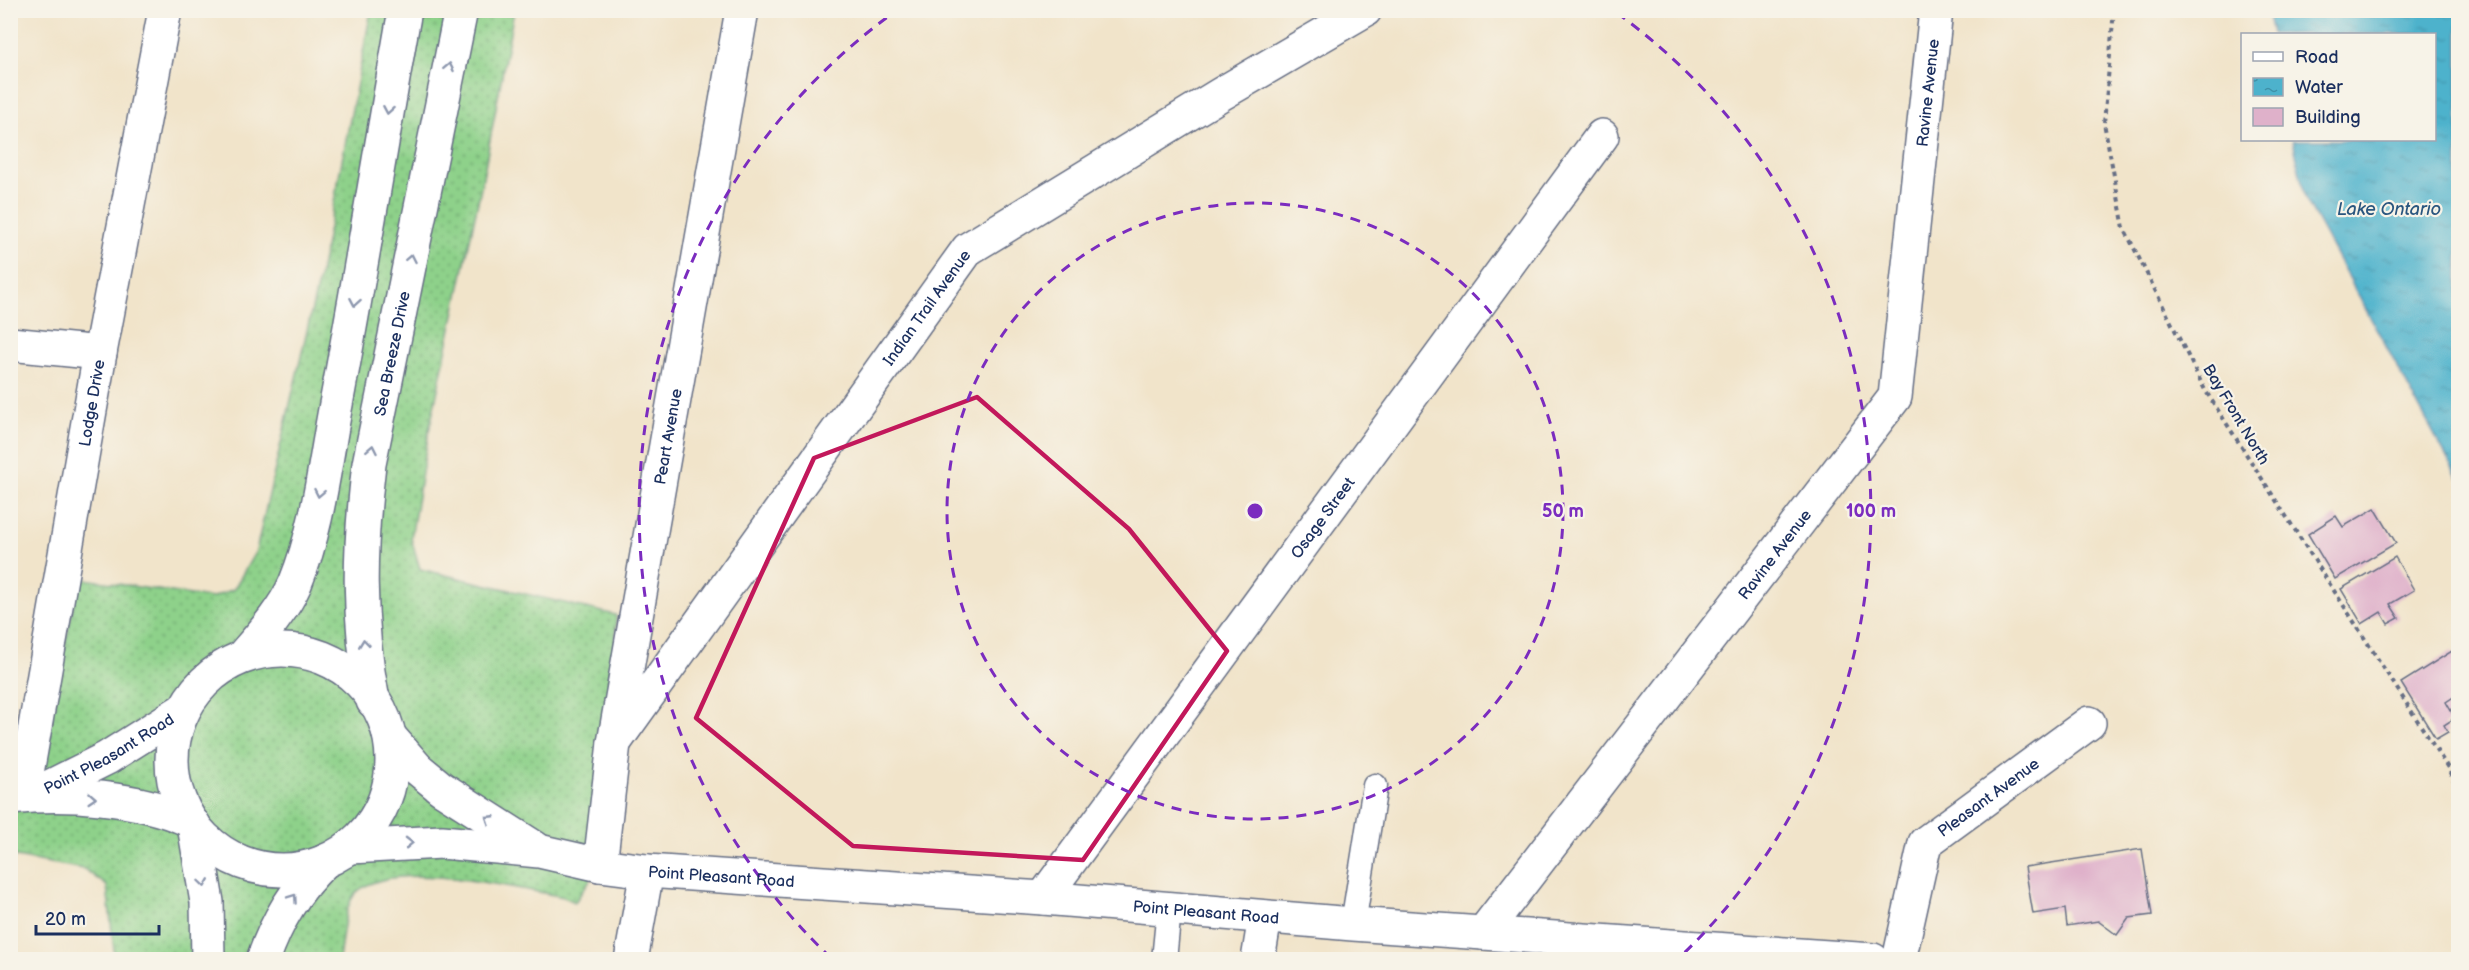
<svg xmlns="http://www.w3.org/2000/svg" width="2469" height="970" viewBox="0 0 2469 970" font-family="'Balsamiq Sans',sans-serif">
<defs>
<pattern id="grass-dots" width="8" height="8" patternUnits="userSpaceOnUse" patternTransform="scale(1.5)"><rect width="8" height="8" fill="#8ed18a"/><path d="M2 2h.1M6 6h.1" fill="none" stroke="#73aa74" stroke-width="1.8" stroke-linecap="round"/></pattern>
<pattern id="water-ripples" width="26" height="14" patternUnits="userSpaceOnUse" patternTransform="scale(1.5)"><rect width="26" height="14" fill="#4db2cc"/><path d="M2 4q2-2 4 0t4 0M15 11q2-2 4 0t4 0" fill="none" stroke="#3f91a9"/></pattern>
</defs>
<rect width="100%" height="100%" fill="#f7f3e8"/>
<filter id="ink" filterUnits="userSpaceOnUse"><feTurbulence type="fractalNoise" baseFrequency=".0167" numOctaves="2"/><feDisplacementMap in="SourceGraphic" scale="12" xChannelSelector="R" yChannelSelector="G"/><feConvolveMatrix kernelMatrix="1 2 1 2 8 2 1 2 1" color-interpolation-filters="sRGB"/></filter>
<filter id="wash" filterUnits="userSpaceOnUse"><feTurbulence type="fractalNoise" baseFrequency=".008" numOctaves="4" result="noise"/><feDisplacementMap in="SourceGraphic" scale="24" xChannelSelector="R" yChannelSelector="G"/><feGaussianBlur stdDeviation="1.35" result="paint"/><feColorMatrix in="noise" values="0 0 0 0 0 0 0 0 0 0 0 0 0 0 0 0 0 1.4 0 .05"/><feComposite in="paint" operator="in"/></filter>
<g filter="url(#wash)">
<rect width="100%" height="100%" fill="#f1e4ca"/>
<path fill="url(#grass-dots)" stroke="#548074" stroke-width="1.5" d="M371 11H514L481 188 429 431 411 538 420 569 616 615 614 743 600 865 575 902 564 897C518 889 391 857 356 893 344 904 342 943 339 959L115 960 107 886 84 869 11 856V801L53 703 79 578 211 598 234 589 256 551 320 274Z"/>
<path fill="url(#water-ripples)" stroke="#347095" stroke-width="1.5" d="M2267 11H2458V478L2305 198 2293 140H2434V34H2272Z"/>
<g id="blocks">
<g fill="#dfb1ca">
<path d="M2375 508 2396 543 2335 579 2308 534 2336 516 2343 527Z"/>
<path d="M2395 557 2414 590 2390 604 2399 618 2388 624 2381 612 2362 624 2341 589Z"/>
<path d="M2452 651 2454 654 2458 651V694L2446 702 2455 718 2444 725 2448 732 2436 739 2401 683Z"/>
<path d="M2142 849 2152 915 2129 918 2117 935 2098 921 2067 926 2065 909 2033 914 2025 867Z"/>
</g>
</g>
</g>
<g filter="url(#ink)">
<use href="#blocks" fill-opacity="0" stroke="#666e84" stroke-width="1.5"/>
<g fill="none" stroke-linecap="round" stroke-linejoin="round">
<g stroke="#666e84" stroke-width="27">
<g id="service">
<path d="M1353 924 1375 786"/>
<path d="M1164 960 1169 909"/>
</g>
</g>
<g stroke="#666e84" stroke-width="36">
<g id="minor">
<path d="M10 344 100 353"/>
<path d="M391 738 418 769 441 788 535 848"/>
<path id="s1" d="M614 743 968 249 1221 94 1365 10"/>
<path id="s2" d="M35 794 107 758 183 710"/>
<path id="s3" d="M23 796 100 353 165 10"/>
<path d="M10 798C66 792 138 797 189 820"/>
<path id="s4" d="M350 847 442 842 539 851 600 865 647 871 1043 898 1353 924 1873 960"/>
<path id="s5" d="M600 865 614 743 742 10"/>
<path id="s6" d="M1043 898 1602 136"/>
<path id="s7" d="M1483 933 1895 397 1936 10"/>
<path d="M631 960 647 871"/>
<path d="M1258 960 1265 917"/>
<path id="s8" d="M1899 960 1925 843 2089 723"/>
</g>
</g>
<g stroke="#666e84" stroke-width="36">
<g id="primary">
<circle cx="282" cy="760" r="110"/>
<path d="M242 657C261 635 283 611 295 584 319 526 325 460 337 399 361 270 382 140 405 10"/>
<path id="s9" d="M373 701C357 617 359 548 369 464L461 10"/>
<path d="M194 825 207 902 208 960"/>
<path d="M263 960C277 920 295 890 325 861"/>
</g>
</g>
<path stroke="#666e84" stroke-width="4" stroke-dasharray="4.5 4.5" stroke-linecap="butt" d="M2114 10 2104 123 2124 228 2205 390 2448 768 2458 791"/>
<use href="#service" stroke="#fff" stroke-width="24"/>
<use href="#minor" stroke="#fff" stroke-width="33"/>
<use href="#primary" stroke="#fff" stroke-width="33"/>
</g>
<defs><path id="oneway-chevron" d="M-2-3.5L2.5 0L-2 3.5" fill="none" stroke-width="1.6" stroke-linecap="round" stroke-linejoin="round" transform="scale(1.5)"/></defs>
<g stroke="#8d97ae">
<use href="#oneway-chevron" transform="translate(449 67) rotate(-79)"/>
<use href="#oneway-chevron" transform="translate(388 110) rotate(100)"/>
<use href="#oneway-chevron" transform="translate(411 258) rotate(-79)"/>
<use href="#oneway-chevron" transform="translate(355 302) rotate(100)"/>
<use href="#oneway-chevron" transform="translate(372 449) rotate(-79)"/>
<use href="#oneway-chevron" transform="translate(319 493) rotate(101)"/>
<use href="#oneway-chevron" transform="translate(364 643) rotate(-97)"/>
<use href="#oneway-chevron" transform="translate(92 798) rotate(4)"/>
<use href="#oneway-chevron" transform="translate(489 819) rotate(-147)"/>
<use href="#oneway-chevron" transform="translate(409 843) rotate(-1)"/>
<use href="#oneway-chevron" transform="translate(204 883) rotate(82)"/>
<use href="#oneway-chevron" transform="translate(293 898) rotate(-55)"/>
</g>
</g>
<path fill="none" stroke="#c2185b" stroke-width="4.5" stroke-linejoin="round" d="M977 397 1129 529 1227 651 1083 860 853 846 696 718 814 458Z"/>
<g fill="none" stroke="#7b2cbf" stroke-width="3" stroke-dasharray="10 8">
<circle cx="1255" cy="511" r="308"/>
<path d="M831 958A616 616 0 0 1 893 13M1617 13A616 616 0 0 1 1679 958"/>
</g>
<g text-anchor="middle" stroke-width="4.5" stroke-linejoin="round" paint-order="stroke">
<g font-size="16" fill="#1b2f5e" stroke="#f7f3e8">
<text dy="6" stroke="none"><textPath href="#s7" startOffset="982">Ravine Avenue</textPath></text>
<text dy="6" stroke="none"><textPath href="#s1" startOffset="536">Indian Trail Avenue</textPath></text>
<text dy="6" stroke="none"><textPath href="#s9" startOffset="351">Sea Breeze Drive</textPath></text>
<text dy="6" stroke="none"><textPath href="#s3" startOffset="399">Lodge Drive</textPath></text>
<text transform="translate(2237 414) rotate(59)" y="6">Bay Front North</text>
<text dy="6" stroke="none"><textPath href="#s5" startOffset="434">Peart Avenue</textPath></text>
<text dy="6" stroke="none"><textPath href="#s6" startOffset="472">Osage Street</textPath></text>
<text dy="6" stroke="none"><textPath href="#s7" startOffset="478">Ravine Avenue</textPath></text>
<text dy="6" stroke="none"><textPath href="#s2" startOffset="84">Point Pleasant Road</textPath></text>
<text dy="6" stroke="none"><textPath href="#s8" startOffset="198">Pleasant Avenue</textPath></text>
<text dy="6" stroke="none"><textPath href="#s4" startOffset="374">Point Pleasant Road</textPath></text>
<text dy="6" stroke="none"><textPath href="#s4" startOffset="860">Point Pleasant Road</textPath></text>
</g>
<g font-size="18" font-style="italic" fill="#2a567f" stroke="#f7f3e8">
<text x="2389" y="215">Lake Ontario</text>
</g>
</g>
<circle cx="1255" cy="511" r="9" fill="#7b2cbf" stroke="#f7f3e8" stroke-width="3"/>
<g font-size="18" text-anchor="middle" font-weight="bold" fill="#7b2cbf" stroke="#f7f3e8" stroke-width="4.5" stroke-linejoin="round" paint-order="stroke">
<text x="1563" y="517">50 m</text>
<text x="1871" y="517">100 m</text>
</g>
<rect width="2469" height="970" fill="none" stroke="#f7f3e8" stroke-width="36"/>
<rect x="2241" y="33" width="195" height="108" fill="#f7f3e8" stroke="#9fa5b1" stroke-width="1.5"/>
<rect x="2253" y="52" width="30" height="9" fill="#ffffff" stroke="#9fa5b1" stroke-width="1.5"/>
<text x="2295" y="63" font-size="18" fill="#1b2f5e">Road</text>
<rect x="2253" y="78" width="30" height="18" fill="url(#water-ripples)" stroke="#9fa5b1" stroke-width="1.5"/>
<text x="2295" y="93" font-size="18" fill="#1b2f5e">Water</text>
<rect x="2253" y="108" width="30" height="18" fill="#dfb1ca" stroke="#9fa5b1" stroke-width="1.5"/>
<text x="2295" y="123" font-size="18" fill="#1b2f5e">Building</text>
<path d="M36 925v9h123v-9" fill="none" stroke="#1b2f5e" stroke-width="3"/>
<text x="45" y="925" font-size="18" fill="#1b2f5e" stroke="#f7f3e8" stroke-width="4.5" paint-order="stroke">20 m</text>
</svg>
